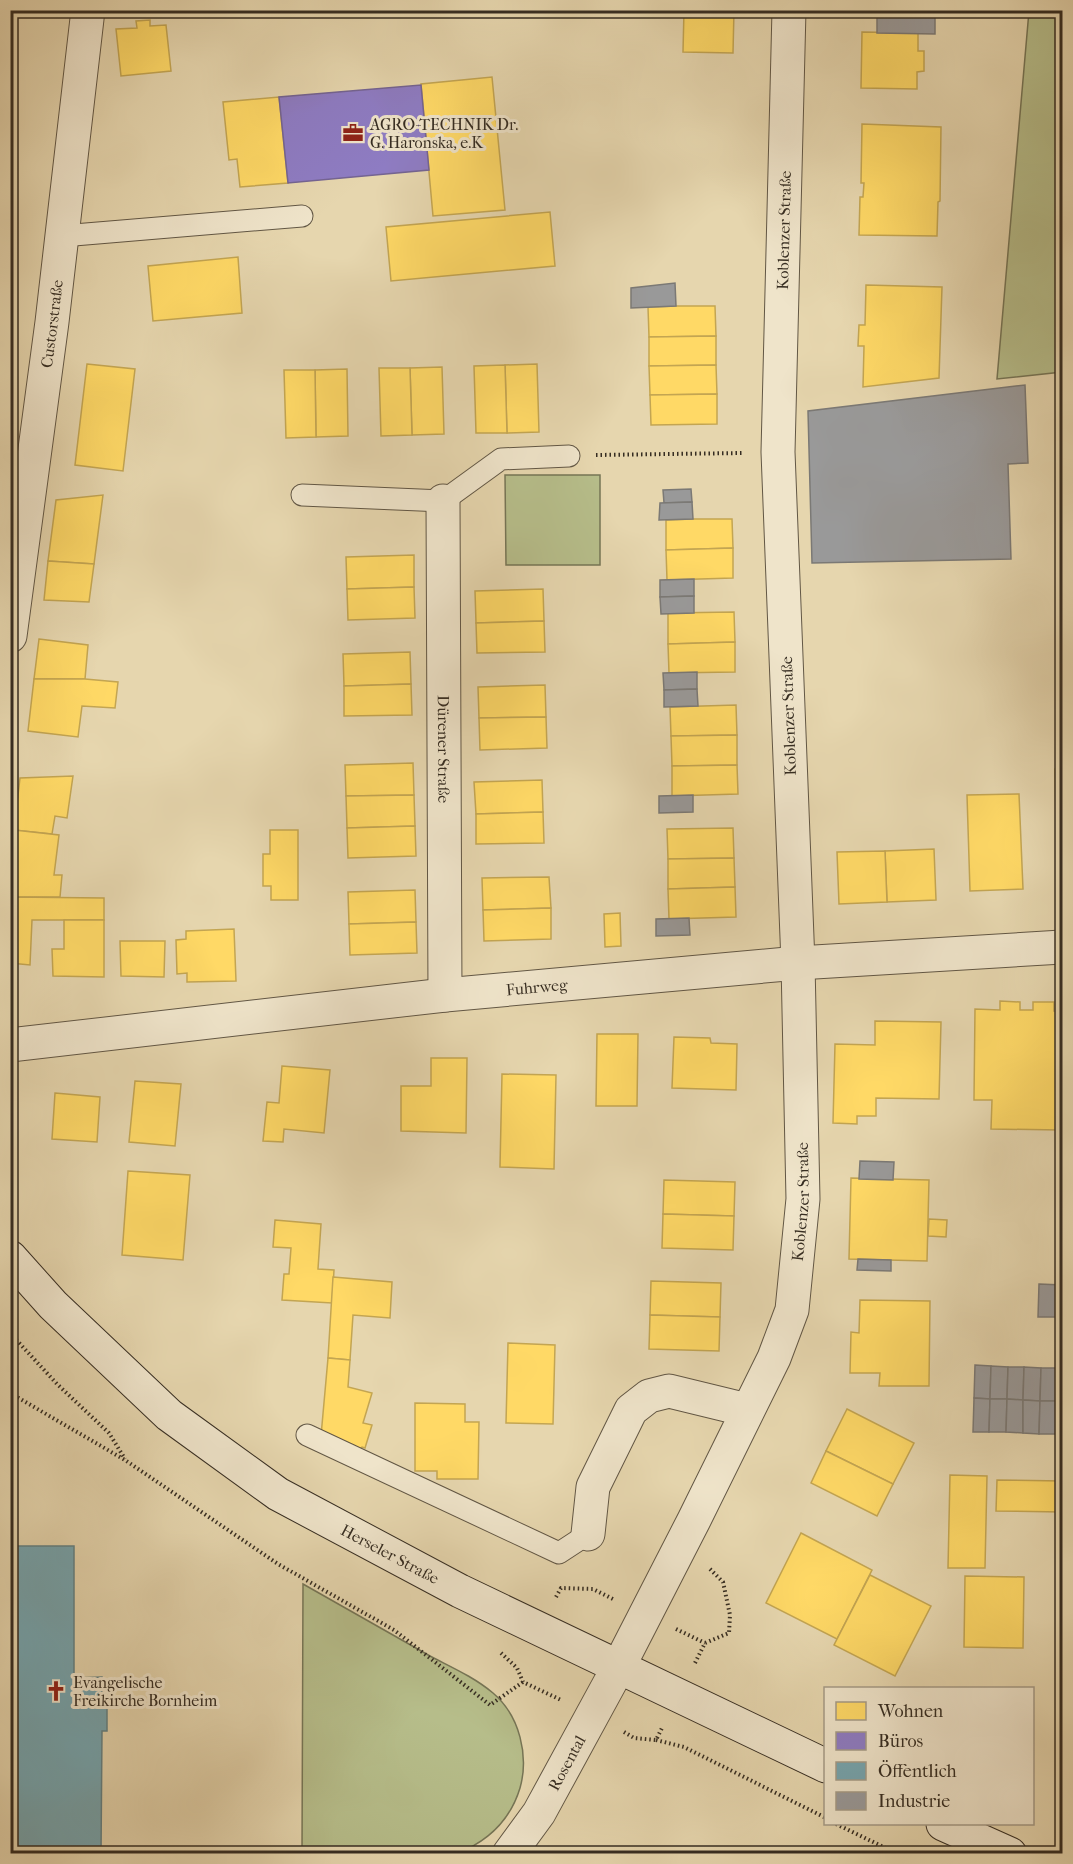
<svg xmlns="http://www.w3.org/2000/svg" width="1073" height="1864" viewBox="0 0 1073 1864" font-family="'IM FELL French Canon',serif">
<rect width="100%" height="100%" fill="#e6d6ae"/>
<filter id="stains"><feTurbulence type="fractalNoise" baseFrequency=".00333" numOctaves="4"/><feColorMatrix values="0 0 0 0 .2 0 0 0 0 .09 0 0 0 0 .02 0 0 0 .5 -.17"/></filter>
<radialGradient id="worn" r=".72"><stop offset=".6" stop-color="#630" stop-opacity="0"/><stop offset="1" stop-color="#630" stop-opacity=".3"/></radialGradient>
<g fill="#b6bd8a" stroke="#767556" stroke-width="1.5">
<path d="M1029 11H1062V372L997 379Z"/>
<path d="M505 475H600V565H506Z"/>
<path d="M303 1584C345 1608 387 1632 430 1656 451 1667 474 1677 493 1693 520 1716 529 1756 520 1788 510 1821 487 1842 456 1854L302 1853Z"/>
</g>
<g fill="#ffd966" stroke="#c3a552" stroke-width="1.5">
<path d="M684 10H734L733 53 683 52Z"/>
<path d="M150 20V26L166 25 171 71 121 76 116 29 137 28 136 21Z"/>
<path d="M862 32 918 33V51H924V71L917 72V89L861 88Z"/>
<path d="M492 77 505 210 433 216 421 84Z"/>
<path d="M279 97 288 183 240 187 237 159 229 160 223 102Z"/>
<path d="M862 124 941 127 940 201 938 202 937 236 859 235 860 197H863L864 183H861Z"/>
<path d="M550 212 555 266 391 281 386 227Z"/>
<path d="M238 257 242 313 153 321 148 266Z"/>
<path d="M866 285 942 287 939 378 863 387 864 346H858L859 325H865Z"/>
<path d="M676 306H715L716 336 649 337 648 307Z"/>
<path d="M716 336V365L649 366V337Z"/>
<path d="M87 364 135 369 123 471 75 465Z"/>
<path d="M537 364 539 432 507 433 505 365Z"/>
<path d="M505 365 507 433H476L474 366Z"/>
<path d="M716 365 717 394 650 395 649 366Z"/>
<path d="M442 367 444 434 412 435 410 368Z"/>
<path d="M379 368H410L412 435 381 436Z"/>
<path d="M347 369 348 436 316 437 315 370Z"/>
<path d="M284 370H315L316 437 286 438Z"/>
<path d="M717 394V424L651 425 650 395Z"/>
<path d="M103 495 94 564 48 561 56 500Z"/>
<path d="M693 519H732L733 548 666 550V520Z"/>
<path d="M733 548V578L667 580 666 550Z"/>
<path d="M414 555V587L347 589 346 557Z"/>
<path d="M48 561 94 564 89 602 44 600Z"/>
<path d="M414 587 415 618 348 620 347 589Z"/>
<path d="M543 589 544 621 476 623 475 591Z"/>
<path d="M734 612 735 642 668 644V613Z"/>
<path d="M544 621 545 652 477 653 476 623Z"/>
<path d="M39 639 88 645 85 679H34Z"/>
<path d="M735 642V672L669 673 668 644Z"/>
<path d="M410 652 411 684 344 686 343 654Z"/>
<path d="M34 679H85L118 682 115 708 82 706 78 737 28 731Z"/>
<path d="M411 684 412 715 344 716V686Z"/>
<path d="M545 685 546 717 479 718 478 687Z"/>
<path d="M736 705 737 735 671 736 670 707Z"/>
<path d="M546 717 547 748 480 750 479 718Z"/>
<path d="M737 735V765L672 766 671 736Z"/>
<path d="M413 763 414 795 346 796 345 765Z"/>
<path d="M737 765 738 794 672 796V766Z"/>
<path d="M1055 769H1062V824L1056 825Z"/>
<path d="M73 776 67 818 55 816 52 834 14 830 20 778Z"/>
<path d="M542 780 543 812 476 814 474 782Z"/>
<path d="M1019 794 1023 889 970 891 967 795Z"/>
<path d="M414 795 415 826 347 828 346 796Z"/>
<path d="M543 812 544 843 476 844V814Z"/>
<path d="M415 826 416 856 348 858 347 828Z"/>
<path d="M733 828 734 858 668 859 667 829Z"/>
<path d="M14 830 59 835 54 875H62L60 897H10V857Z"/>
<path d="M270 830H298V900H271V886H263V854H270Z"/>
<path d="M934 849 936 900 887 902 885 851Z"/>
<path d="M885 851 887 902 839 904 837 852Z"/>
<path d="M734 858 735 887 668 889V859Z"/>
<path d="M549 877 551 908 483 910 482 878Z"/>
<path d="M735 887 736 917 669 919 668 889Z"/>
<path d="M415 890 416 922 349 924 348 892Z"/>
<path d="M10 897 104 898V920H32L30 965 10 963Z"/>
<path d="M551 908V939L484 941 483 910Z"/>
<path d="M620 913 621 946 605 947 604 914Z"/>
<path d="M64 920H104V977L53 976 52 949H64Z"/>
<path d="M416 922 417 953 350 955 349 924Z"/>
<path d="M234 929 236 981 187 982V973L177 974 176 940 186 939V931Z"/>
<path d="M120 941H165L164 977 121 976Z"/>
<path d="M1000 1001 1020 1002V1010H1033V1002H1054V1011L1062 1012V1101H1060V1130L991 1129 992 1100H974L975 1009 1000 1010Z"/>
<path d="M875 1021 941 1022 939 1099 876 1098V1116H857V1124L833 1123 835 1044 875 1045Z"/>
<path d="M597 1034H638L637 1106H596Z"/>
<path d="M674 1037 710 1038 711 1043 737 1044 736 1090 672 1088Z"/>
<path d="M431 1058H467L466 1133 401 1131V1086H431Z"/>
<path d="M282 1066 330 1070 324 1133 284 1129 283 1142 263 1141 267 1102 279 1103Z"/>
<path d="M502 1074 556 1075 554 1169 500 1167Z"/>
<path d="M135 1081 181 1084 175 1146 129 1142Z"/>
<path d="M55 1093 100 1097 97 1142 52 1139Z"/>
<path d="M128 1171 190 1175 183 1260 122 1255Z"/>
<path d="M851 1178 929 1180 927 1261 849 1259Z"/>
<path d="M664 1180 735 1182 734 1216 663 1214Z"/>
<path d="M663 1214 734 1216 733 1250 662 1248Z"/>
<path d="M929 1219 947 1220 946 1237 928 1236Z"/>
<path d="M275 1220 321 1224 318 1269 334 1270 332 1303 282 1300 284 1274H289L291 1248 273 1247Z"/>
<path d="M333 1277 392 1282 390 1318 353 1315 350 1360 328 1358Z"/>
<path d="M651 1281 721 1283 720 1317 650 1315Z"/>
<path d="M860 1300 930 1301 929 1386H879L880 1373H850L851 1332 859 1333Z"/>
<path d="M650 1315 720 1317 719 1351 649 1349Z"/>
<path d="M508 1343 555 1345 553 1424 506 1423Z"/>
<path d="M328 1358 350 1360 348 1387 372 1393 363 1423 372 1425 365 1448 362 1447 357 1451 321 1436Z"/>
<path d="M415 1403 465 1404V1422H479L478 1479H437V1471H415Z"/>
<path d="M847 1409 914 1443 893 1484 826 1451Z"/>
<path d="M826 1451 893 1484 877 1516 811 1483Z"/>
<path d="M950 1475 987 1476 985 1568H948Z"/>
<path d="M997 1480 1062 1481V1512L996 1511Z"/>
<path d="M801 1533 872 1570 837 1639 766 1603Z"/>
<path d="M870 1575 931 1606 895 1676 834 1645Z"/>
<path d="M965 1576 1024 1577 1023 1648 964 1647Z"/>
</g>
<path fill="#8e7cc3" stroke="#746493" stroke-width="1.5" d="M421 85 429 170 288 183 279 97Z"/>
<path fill="#76a5af" stroke="#638185" stroke-width="1.5" d="M10 1546H74V1678L102 1677V1705H107V1731H102L101 1854H10Z"/>
<g fill="#999" stroke="#7b7975" stroke-width="1.5">
<path d="M877 16 935 17V34L877 33Z"/>
<path d="M675 283 676 306 631 308V288Z"/>
<path d="M1025 385 1028 463 1008 464 1011 559 812 563 808 411Z"/>
<path d="M691 489 692 502 664 503 663 490Z"/>
<path d="M692 502 693 519 659 520 660 503Z"/>
<path d="M694 579V596L660 597V580Z"/>
<path d="M694 596V613L661 614 660 597Z"/>
<path d="M697 672V689L664 690 663 673Z"/>
<path d="M697 689 698 706 664 707V690Z"/>
<path d="M693 795V812L659 813V796Z"/>
<path d="M689 918 690 935 656 936V919Z"/>
<path d="M860 1161 894 1162 893 1180 859 1179Z"/>
<path d="M858 1259 891 1260V1271L857 1270Z"/>
<path d="M1039 1284 1062 1285V1317H1038Z"/>
<path d="M975 1365 991 1366 990 1399 974 1398Z"/>
<path d="M991 1366 1008 1367 1007 1399H990Z"/>
<path d="M1008 1367H1024L1023 1400 1007 1399Z"/>
<path d="M1024 1367 1041 1368 1040 1401 1023 1400Z"/>
<path d="M1041 1368H1057V1401H1040Z"/>
<rect x="1057" y="1368" width="5" height="33"/>
<path d="M974 1398 990 1399 989 1432H973Z"/>
<path d="M990 1399H1007L1006 1432H989Z"/>
<path d="M1007 1399 1023 1400V1433L1006 1432Z"/>
<path d="M1023 1400 1040 1401 1039 1434 1023 1433Z"/>
<path d="M1040 1401H1057L1056 1434H1039Z"/>
<path d="M1057 1401H1062V1434H1056Z"/>
</g>
<g fill="none" stroke-linecap="round" stroke-linejoin="round">
<g stroke="#625745" stroke-width="23">
<g id="service">
<path d="M62 236 302 216"/>
<path d="M302 495 443 501 501 459 569 456"/>
<path d="M307 1435 559 1553 588 1534"/>
</g>
</g>
<g stroke="#625745" stroke-width="35">
<g id="minor">
<path id="s1" d="M443 501 445 995"/>
<path id="s2" d="M10 636 52 322 88 10"/>
<path id="s3" d="M10 1045 445 995 798 963 1062 947"/>
<path d="M588 1534 593 1487 631 1410 649 1396 669 1391 747 1410"/>
<path id="s4" d="M509 1854 539 1813 618 1668 694 1520 774 1358 792 1310 803 1199 798 963 778 452 789 10"/>
</g>
</g>
<g stroke="#362d22" stroke-width="35">
<g id="secondary">
<path id="s5" d="M10 1257 53 1305 169 1415 278 1494 460 1591 826 1766"/>
<path d="M943 1824 1010 1854"/>
</g>
</g>
<g stroke="#362d22" stroke-width="4" stroke-dasharray="1.5 3" stroke-linecap="butt">
<path d="M596 455 742 453"/>
<path d="M10 1333 57 1384 109 1433 125 1459"/>
<path d="M10 1393 125 1460 278 1564 394 1630 490 1705 523 1682"/>
<path d="M556 1597 561 1588 593 1589 613 1599"/>
<path d="M676 1629 705 1643"/>
<path d="M501 1653 517 1668 523 1682 561 1700"/>
<path d="M695 1663 705 1643 729 1633 730 1615 723 1582 708 1567"/>
<path d="M624 1732 634 1738 656 1740 663 1726"/>
<path d="M656 1740 684 1747 826 1818"/>
<path d="M836 1824 898 1854"/>
</g>
<use href="#service" stroke="#efe4ca" stroke-width="21"/>
<use href="#minor" stroke="#efe4ca" stroke-width="33"/>
<use href="#secondary" stroke="#efe4ca" stroke-width="33"/>
<path stroke="#362d22" stroke-width="4.5" stroke-dasharray="10 10" stroke-linecap="butt" d="M10 64 16 10"/>
</g>
<defs>
<g id="office-bare" transform="scale(1.62)"><path d="M-6-3h4V-5.5h4V-3h4V5H-6ZM-1-4.5V-3h2v-1.5ZM-6 0V1H6V0Z" fill="#8f2418" stroke="#efe4ca" stroke-width="2.5" paint-order="stroke"/></g>
<g id="church-bare" transform="scale(1.62)"><path d="M-1.2-6h2.4v3.5h3.3v2.4h-3.3V6h-2.4V-.1h-3.3v-2.4h3.3Z" fill="#8f2418" stroke="#efe4ca" stroke-width="2.5" paint-order="stroke"/></g>
</defs>
<g fill-rule="evenodd">
<use href="#office-bare" x="353" y="133"/>
<use href="#church-bare" x="56" y="1691"/>
</g>
<g text-anchor="middle" stroke-width="6" stroke-linejoin="round" paint-order="stroke">
<g font-size="16" fill="#362d22" stroke="#efe4ca" text-anchor="start">
<text x="370" y="130">AGRO-TECHNIK Dr.<tspan x="370" dy="18">G. Haronska, e.K</tspan></text>
<text x="73" y="1688">Evangelische<tspan x="73" dy="18">Freikirche Bornheim</tspan></text>
</g>
<g font-size="16" fill="#362d22" stroke="#efe4ca">
<text dy="6" stroke="none"><textPath href="#s4" startOffset="1695">Koblenzer Straße</textPath></text>
<text dy="6" stroke="none"><textPath href="#s2" startOffset="315">Custorstraße</textPath></text>
<text transform="translate(788 716) rotate(-92)" y="6">Koblenzer Straße</text>
<text dy="6" stroke="none"><textPath href="#s1" startOffset="248">Dürener Straße</textPath></text>
<text dy="6" stroke="none"><textPath href="#s3" startOffset="530">Fuhrweg</textPath></text>
<text dy="6" stroke="none"><textPath href="#s4" startOffset="723">Koblenzer Straße</textPath></text>
<text dy="6" stroke="none"><textPath href="#s5" startOffset="486">Herseler Straße</textPath></text>
<text dy="6" stroke="none"><textPath href="#s4" startOffset="108">Rosental</textPath></text>
</g>
</g>
<rect width="1073" height="1864" fill="none" stroke="#e6d6ae" stroke-width="36"/>
<rect x="12" y="12" width="1049" height="1840" fill="none" stroke="#362d22" stroke-width="3"/>
<rect x="18" y="18" width="1037" height="1828" fill="none" stroke="#362d22" stroke-width="1.5"/>
<rect x="824" y="1687" width="210" height="138" fill="#efe4ca" stroke="#a59b87" stroke-width="1.5"/>
<rect x="836" y="1702" width="30" height="18" fill="#ffd966" stroke="#a59b87" stroke-width="1.5"/>
<text x="878" y="1717" font-size="18" fill="#362d22">Wohnen</text>
<rect x="836" y="1732" width="30" height="18" fill="#8e7cc3" stroke="#a59b87" stroke-width="1.5"/>
<text x="878" y="1747" font-size="18" fill="#362d22">Büros</text>
<rect x="836" y="1762" width="30" height="18" fill="#76a5af" stroke="#a59b87" stroke-width="1.5"/>
<text x="878" y="1777" font-size="18" fill="#362d22">Öffentlich</text>
<rect x="836" y="1792" width="30" height="18" fill="#999999" stroke="#a59b87" stroke-width="1.5"/>
<text x="878" y="1807" font-size="18" fill="#362d22">Industrie</text>
<rect width="100%" height="100%" filter="url(#stains)"/>
<rect width="100%" height="100%" fill="url(#worn)"/>
</svg>
